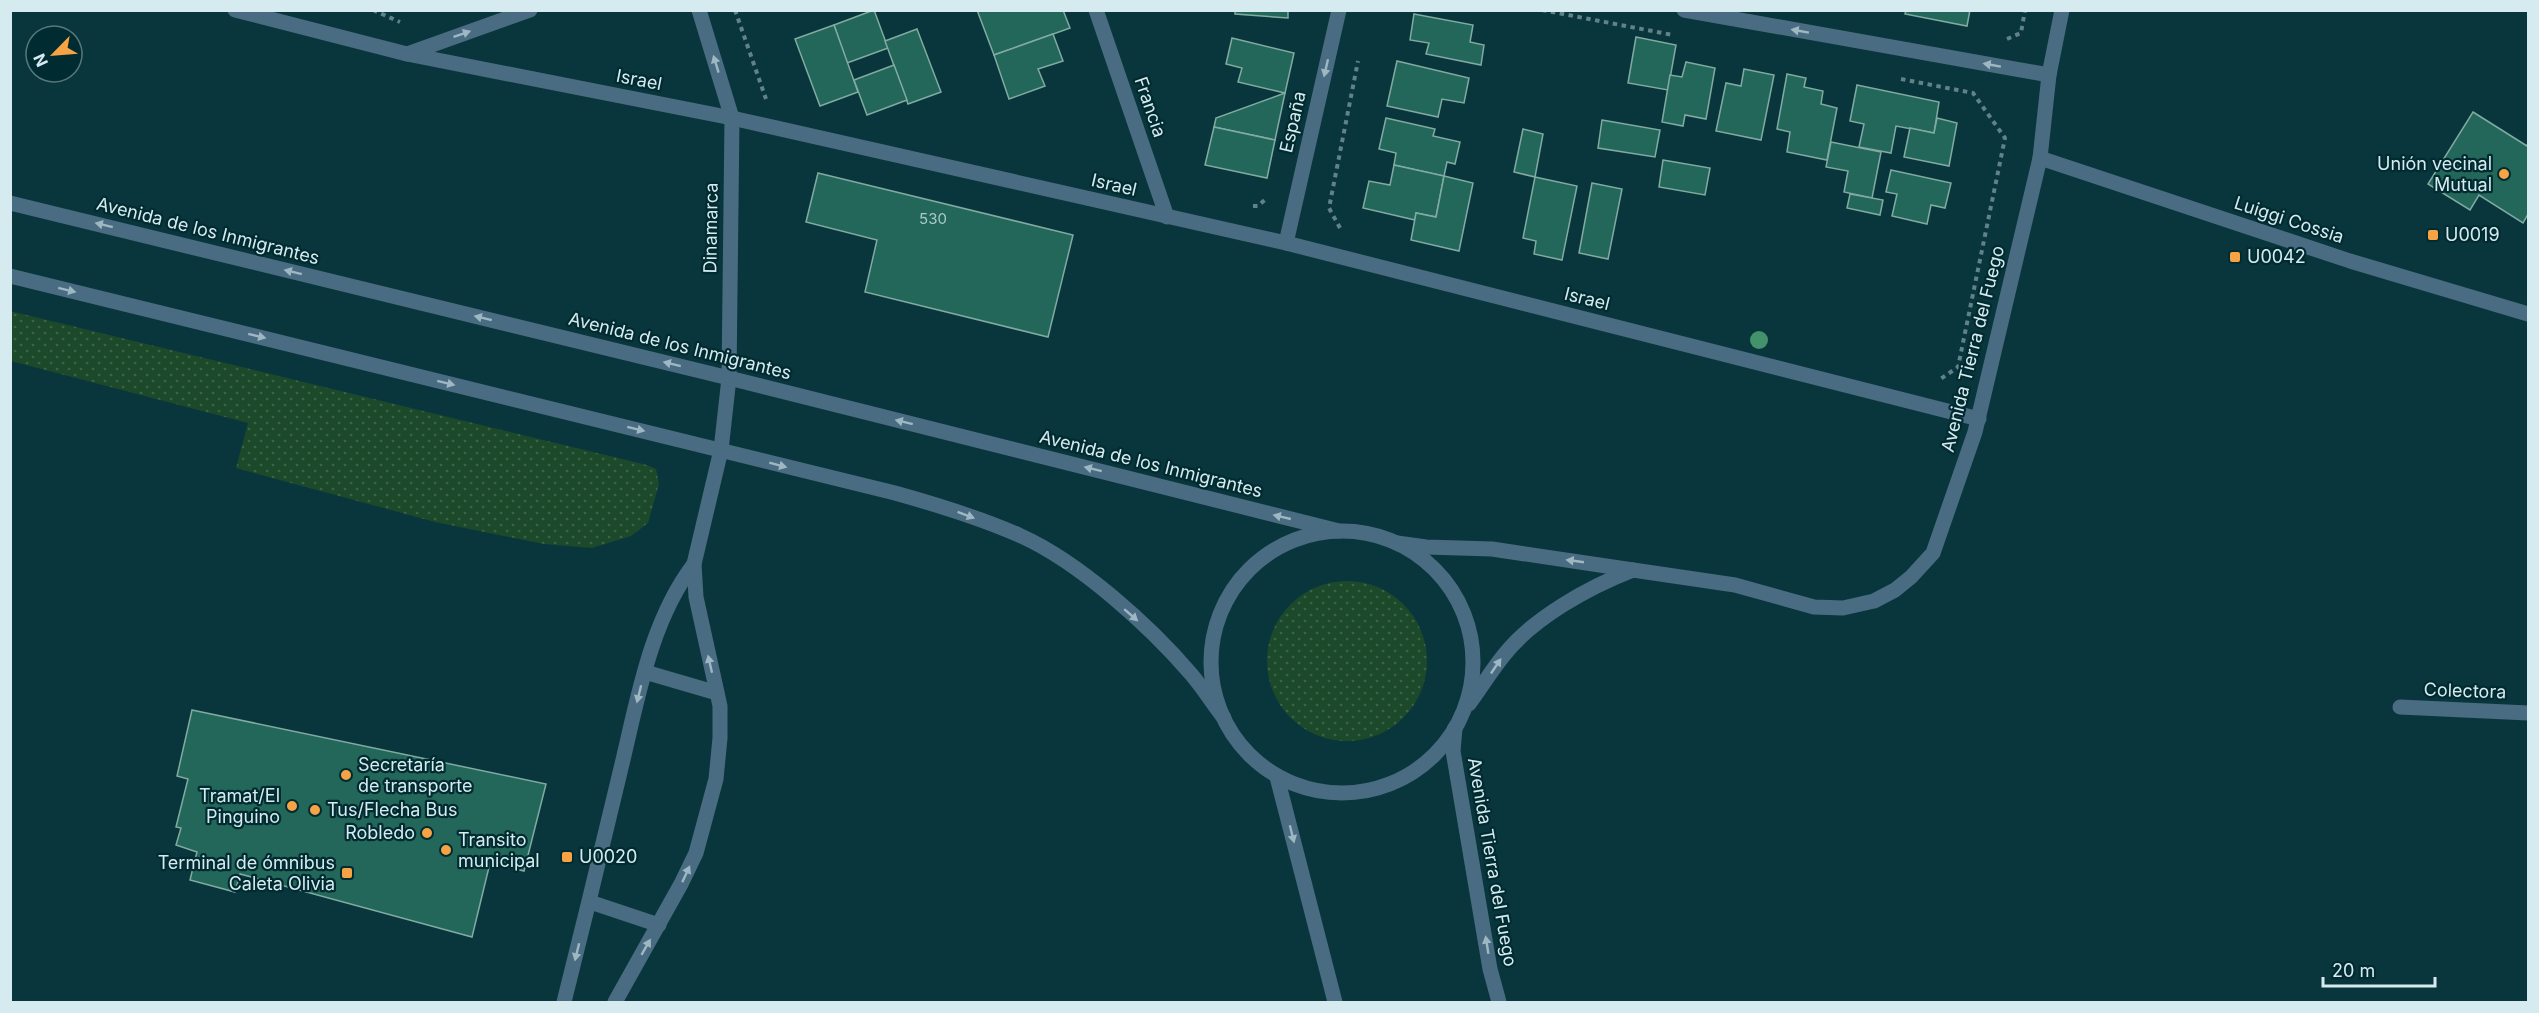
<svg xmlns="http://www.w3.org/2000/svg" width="2539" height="1013" viewBox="0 0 2539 1013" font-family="Inter,sans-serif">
<defs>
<pattern id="grass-dots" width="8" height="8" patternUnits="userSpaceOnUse" patternTransform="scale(1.5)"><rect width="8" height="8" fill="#1b492a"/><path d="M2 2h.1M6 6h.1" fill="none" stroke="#3b6349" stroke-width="1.8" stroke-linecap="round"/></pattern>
</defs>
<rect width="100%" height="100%" fill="#09363c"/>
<g fill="url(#grass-dots)">
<path d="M10 311 647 465 656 469 659 484 648 523 631 536 592 548 544 544 435 522 236 468 248 423 11 361Z"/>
<circle cx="1347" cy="661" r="80"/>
</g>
<g fill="#23665a" stroke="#81aba1" stroke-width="1.5">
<path d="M874 10 888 48 847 63 834 25Z"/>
<path d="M977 10H1063L1070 28 994 55Z"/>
<path d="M1235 10H1288V18L1235 14Z"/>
<path d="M1906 10H1970L1967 26 1905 14Z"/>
<path d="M1414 14 1473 25 1470 42 1484 45 1481 65 1426 54 1429 43 1410 40Z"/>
<path d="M834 25 858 92 820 106 795 39Z"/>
<path d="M917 29 941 92 908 104 885 41Z"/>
<path d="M1053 34 1063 61 1038 69 1045 86 1009 99 994 55Z"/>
<path d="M1636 37 1676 45 1668 90 1628 83Z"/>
<path d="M1232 38 1294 53 1285 93 1238 82 1242 68 1226 64Z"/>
<path d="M1397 61 1469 78 1464 103 1442 99 1438 117 1387 106Z"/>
<path d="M1686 62 1715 68 1706 119 1685 115 1683 126 1662 122 1670 75 1682 77Z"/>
<path d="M894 65 907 100 867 115 854 80Z"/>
<path d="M1744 69 1774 75 1761 140 1716 131 1726 83 1741 86Z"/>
<path d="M1787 74 1806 78 1804 87 1823 91 1821 104 1837 108 1827 160 1787 152 1790 132 1777 129Z"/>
<path d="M1857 85 1939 102 1934 133 1896 126 1891 153 1859 147 1864 124 1850 121Z"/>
<path d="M1285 93 1275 140 1214 127 1216 118Z"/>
<path d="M2473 112 2527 146 2528 143V214L2523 223 2479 195 2470 210 2428 184Z"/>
<path d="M1386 118 1435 129 1433 136 1460 142 1455 164 1447 162 1444 176 1394 165 1396 153 1379 149Z"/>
<path d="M1937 118 1957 123 1949 166 1904 157 1910 128 1934 133Z"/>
<path d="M1602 120 1660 130 1655 157 1598 148Z"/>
<path d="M1214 127 1275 140 1267 178 1205 165Z"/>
<path d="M1523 129 1543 134 1535 177 1514 172Z"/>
<path d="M1831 142 1881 152 1872 198 1844 192 1848 171 1826 167Z"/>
<path d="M1663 160 1710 168 1705 195 1659 187Z"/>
<path d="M1394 165 1444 176 1436 217 1416 213 1415 220 1363 208 1369 181 1390 185Z"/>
<path d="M1891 170 1951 183 1945 208 1931 205 1927 224 1892 216 1897 194 1886 192Z"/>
<path d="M818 173 1073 235 1048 337 865 292 877 240 806 222Z"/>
<path d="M1444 176 1473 183 1459 251 1411 240 1416 213 1436 217Z"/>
<path d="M1535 177 1577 186 1562 260 1534 254 1536 241 1523 238Z"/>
<path d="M1592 183 1622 189 1608 259 1579 253Z"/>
<path d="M1850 194 1883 200 1880 215 1847 208Z"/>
<path d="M192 710 546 784 524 871 490 863 472 937 240 874 235 892 190 880 197 852 176 845 181 828 176 827 188 779 177 776Z"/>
</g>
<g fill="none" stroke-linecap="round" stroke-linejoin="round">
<g stroke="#608288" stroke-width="4" stroke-dasharray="4.5 4.5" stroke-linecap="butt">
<path d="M373 10 400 22"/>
<path d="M735 10 766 99"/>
<path d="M1542 10 1673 35"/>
<path d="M2007 39 2021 33 2025 10"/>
<path d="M1901 79 1973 93 2005 138 1958 367 1939 380"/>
<path d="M1253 206H1258L1267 198"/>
<path d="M1340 228 1329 208 1358 61"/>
</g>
<g stroke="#4a6c82" stroke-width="15">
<path d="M235 10 407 54 732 118 1286 243 1979 419"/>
<path d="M1096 10 1167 217"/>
<path d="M1684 10 2049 75"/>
<path d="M407 54 530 10"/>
<path d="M2040 158 2350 261 2528 314"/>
<path d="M10 203 729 378 1339 531"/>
<path d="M1286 243 1339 10"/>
<path d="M10 276 895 493C938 505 981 518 1021 536 1079 562 1150 626 1191 674 1203 688 1213 704 1224 718"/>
<circle cx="1342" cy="662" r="131"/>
<path d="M1397 543 1426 547 1492 549 1633 570 1735 585 1814 607 1843 608 1874 601 1895 590 1911 577 1933 553 1975 432 2040 158 2049 75 2062 10"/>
<path d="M645 672 717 693"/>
<path d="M1469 704C1481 688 1491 671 1504 655 1533 618 1589 587 1633 570"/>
<path d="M2400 707 2528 713"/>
<path d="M1455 728 1453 751 1490 969 1499 1002"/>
<path d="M1277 777 1335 1002"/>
<path d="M590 902 659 925"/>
<path d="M564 1002C584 923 603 843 622 764 638 697 651 620 694 564"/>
<path d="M615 1002 681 884 696 853 716 779 720 738V706L696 597 694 564 721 450 729 378 732 118 699 10"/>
</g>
</g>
<circle fill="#43926b" cx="1759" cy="340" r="9"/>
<defs><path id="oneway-solid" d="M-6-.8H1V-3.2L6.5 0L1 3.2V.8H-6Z" transform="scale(1.5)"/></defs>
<g fill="#9eb8c3">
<use href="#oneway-solid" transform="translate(1800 31) rotate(-170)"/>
<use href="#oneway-solid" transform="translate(462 34) rotate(-19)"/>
<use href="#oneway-solid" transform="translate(716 64) rotate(-107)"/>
<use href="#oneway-solid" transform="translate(1992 65) rotate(-170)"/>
<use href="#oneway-solid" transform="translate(1326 68) rotate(103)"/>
<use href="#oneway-solid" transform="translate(104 225) rotate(-166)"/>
<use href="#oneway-solid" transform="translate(293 272) rotate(-166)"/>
<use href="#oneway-solid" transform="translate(67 290) rotate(14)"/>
<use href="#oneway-solid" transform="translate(483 318) rotate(-166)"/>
<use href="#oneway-solid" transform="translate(257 336) rotate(14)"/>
<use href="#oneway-solid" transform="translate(672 364) rotate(-166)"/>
<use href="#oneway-solid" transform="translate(446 383) rotate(14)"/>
<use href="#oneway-solid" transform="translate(904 422) rotate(-166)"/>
<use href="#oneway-solid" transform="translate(636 429) rotate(14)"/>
<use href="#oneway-solid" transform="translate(778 465) rotate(15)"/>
<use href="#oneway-solid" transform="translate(1093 469) rotate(-166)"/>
<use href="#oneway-solid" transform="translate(966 515) rotate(21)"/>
<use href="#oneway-solid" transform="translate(1282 517) rotate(-167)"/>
<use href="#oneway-solid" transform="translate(1575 561) rotate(-172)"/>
<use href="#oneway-solid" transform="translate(1131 615) rotate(41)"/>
<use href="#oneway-solid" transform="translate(710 664) rotate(-103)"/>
<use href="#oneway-solid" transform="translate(1496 666) rotate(-56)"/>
<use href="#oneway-solid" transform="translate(639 694) rotate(104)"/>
<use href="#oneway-solid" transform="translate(1292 834) rotate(76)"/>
<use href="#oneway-solid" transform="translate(686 874) rotate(-65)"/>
<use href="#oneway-solid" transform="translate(1487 945) rotate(-99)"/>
<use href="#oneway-solid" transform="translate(646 947) rotate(-60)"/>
<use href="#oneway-solid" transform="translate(577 952) rotate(104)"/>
</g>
<g fill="#f5a345" stroke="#002b31" stroke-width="2">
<circle cx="2504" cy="174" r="6"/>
<rect x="2427" y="229" width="12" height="12" rx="3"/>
<rect x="2229" y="251" width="12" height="12" rx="3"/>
<circle cx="346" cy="775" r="6"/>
<circle cx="292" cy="806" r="6"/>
<circle cx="315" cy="810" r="6"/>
<circle cx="427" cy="833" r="6"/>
<circle cx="446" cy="850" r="6"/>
<rect x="561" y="851" width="12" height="12" rx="3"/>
<rect x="341" y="867" width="12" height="12" rx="3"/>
</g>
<g text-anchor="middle" stroke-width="4.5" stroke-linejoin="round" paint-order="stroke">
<g font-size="15" fill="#a9caca">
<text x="933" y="224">530</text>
</g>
<g font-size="18" fill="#d6ebef" stroke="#002b31">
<text transform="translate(639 80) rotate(11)" y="6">Israel</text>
<text transform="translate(1150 107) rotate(71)" y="6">Francia</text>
<text transform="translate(1293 122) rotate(-77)" y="6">España</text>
<text transform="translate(1114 185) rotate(13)" y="6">Israel</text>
<text transform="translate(2289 220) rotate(18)" y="6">Luiggi Cossia</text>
<text transform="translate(711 228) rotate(-89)" y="6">Dinamarca</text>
<text transform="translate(208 231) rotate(14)" y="6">Avenida de los Inmigrantes</text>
<text transform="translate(1587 299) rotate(14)" y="6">Israel</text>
<text transform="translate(680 346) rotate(14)" y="6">Avenida de los Inmigrantes</text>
<text transform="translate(1973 349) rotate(-76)" y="6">Avenida Tierra del Fuego</text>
<text transform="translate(1151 464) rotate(14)" y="6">Avenida de los Inmigrantes</text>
<text transform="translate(2465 691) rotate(2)" y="6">Colectora</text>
<text transform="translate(1492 862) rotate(80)" y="6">Avenida Tierra del Fuego</text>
</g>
<g font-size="18" fill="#d6ebef" stroke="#002b31" text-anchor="start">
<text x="2492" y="170" text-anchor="end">Unión vecinal<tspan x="2492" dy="21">Mutual</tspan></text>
<text x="2445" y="241">U0019</text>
<text x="2247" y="263">U0042</text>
<text x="358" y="771">Secretaría<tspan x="358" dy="21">de transporte</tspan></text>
<text x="280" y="802" text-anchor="end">Tramat/El<tspan x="280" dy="21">Pinguino</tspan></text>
<text x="327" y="816">Tus/Flecha Bus</text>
<text x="415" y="839" text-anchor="end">Robledo</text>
<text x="458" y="846">Transito<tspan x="458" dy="21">municipal</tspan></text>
<text x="579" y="863">U0020</text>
<text x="335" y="869" text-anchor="end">Terminal de ómnibus<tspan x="335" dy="21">Caleta Olivia</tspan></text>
</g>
</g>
<rect width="2539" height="1013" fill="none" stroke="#d6ebef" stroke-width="24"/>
<g transform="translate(54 54) rotate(245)"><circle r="28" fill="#002b31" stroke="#56787d" stroke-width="1.5"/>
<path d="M0-4.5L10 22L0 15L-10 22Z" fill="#f5a345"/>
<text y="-9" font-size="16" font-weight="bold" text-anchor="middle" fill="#d6ebef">N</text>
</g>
<path d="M2323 977v9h112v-9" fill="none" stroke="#d6ebef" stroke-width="3"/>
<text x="2332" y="977" font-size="18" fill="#d6ebef" stroke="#002b31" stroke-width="4.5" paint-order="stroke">20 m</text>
</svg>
